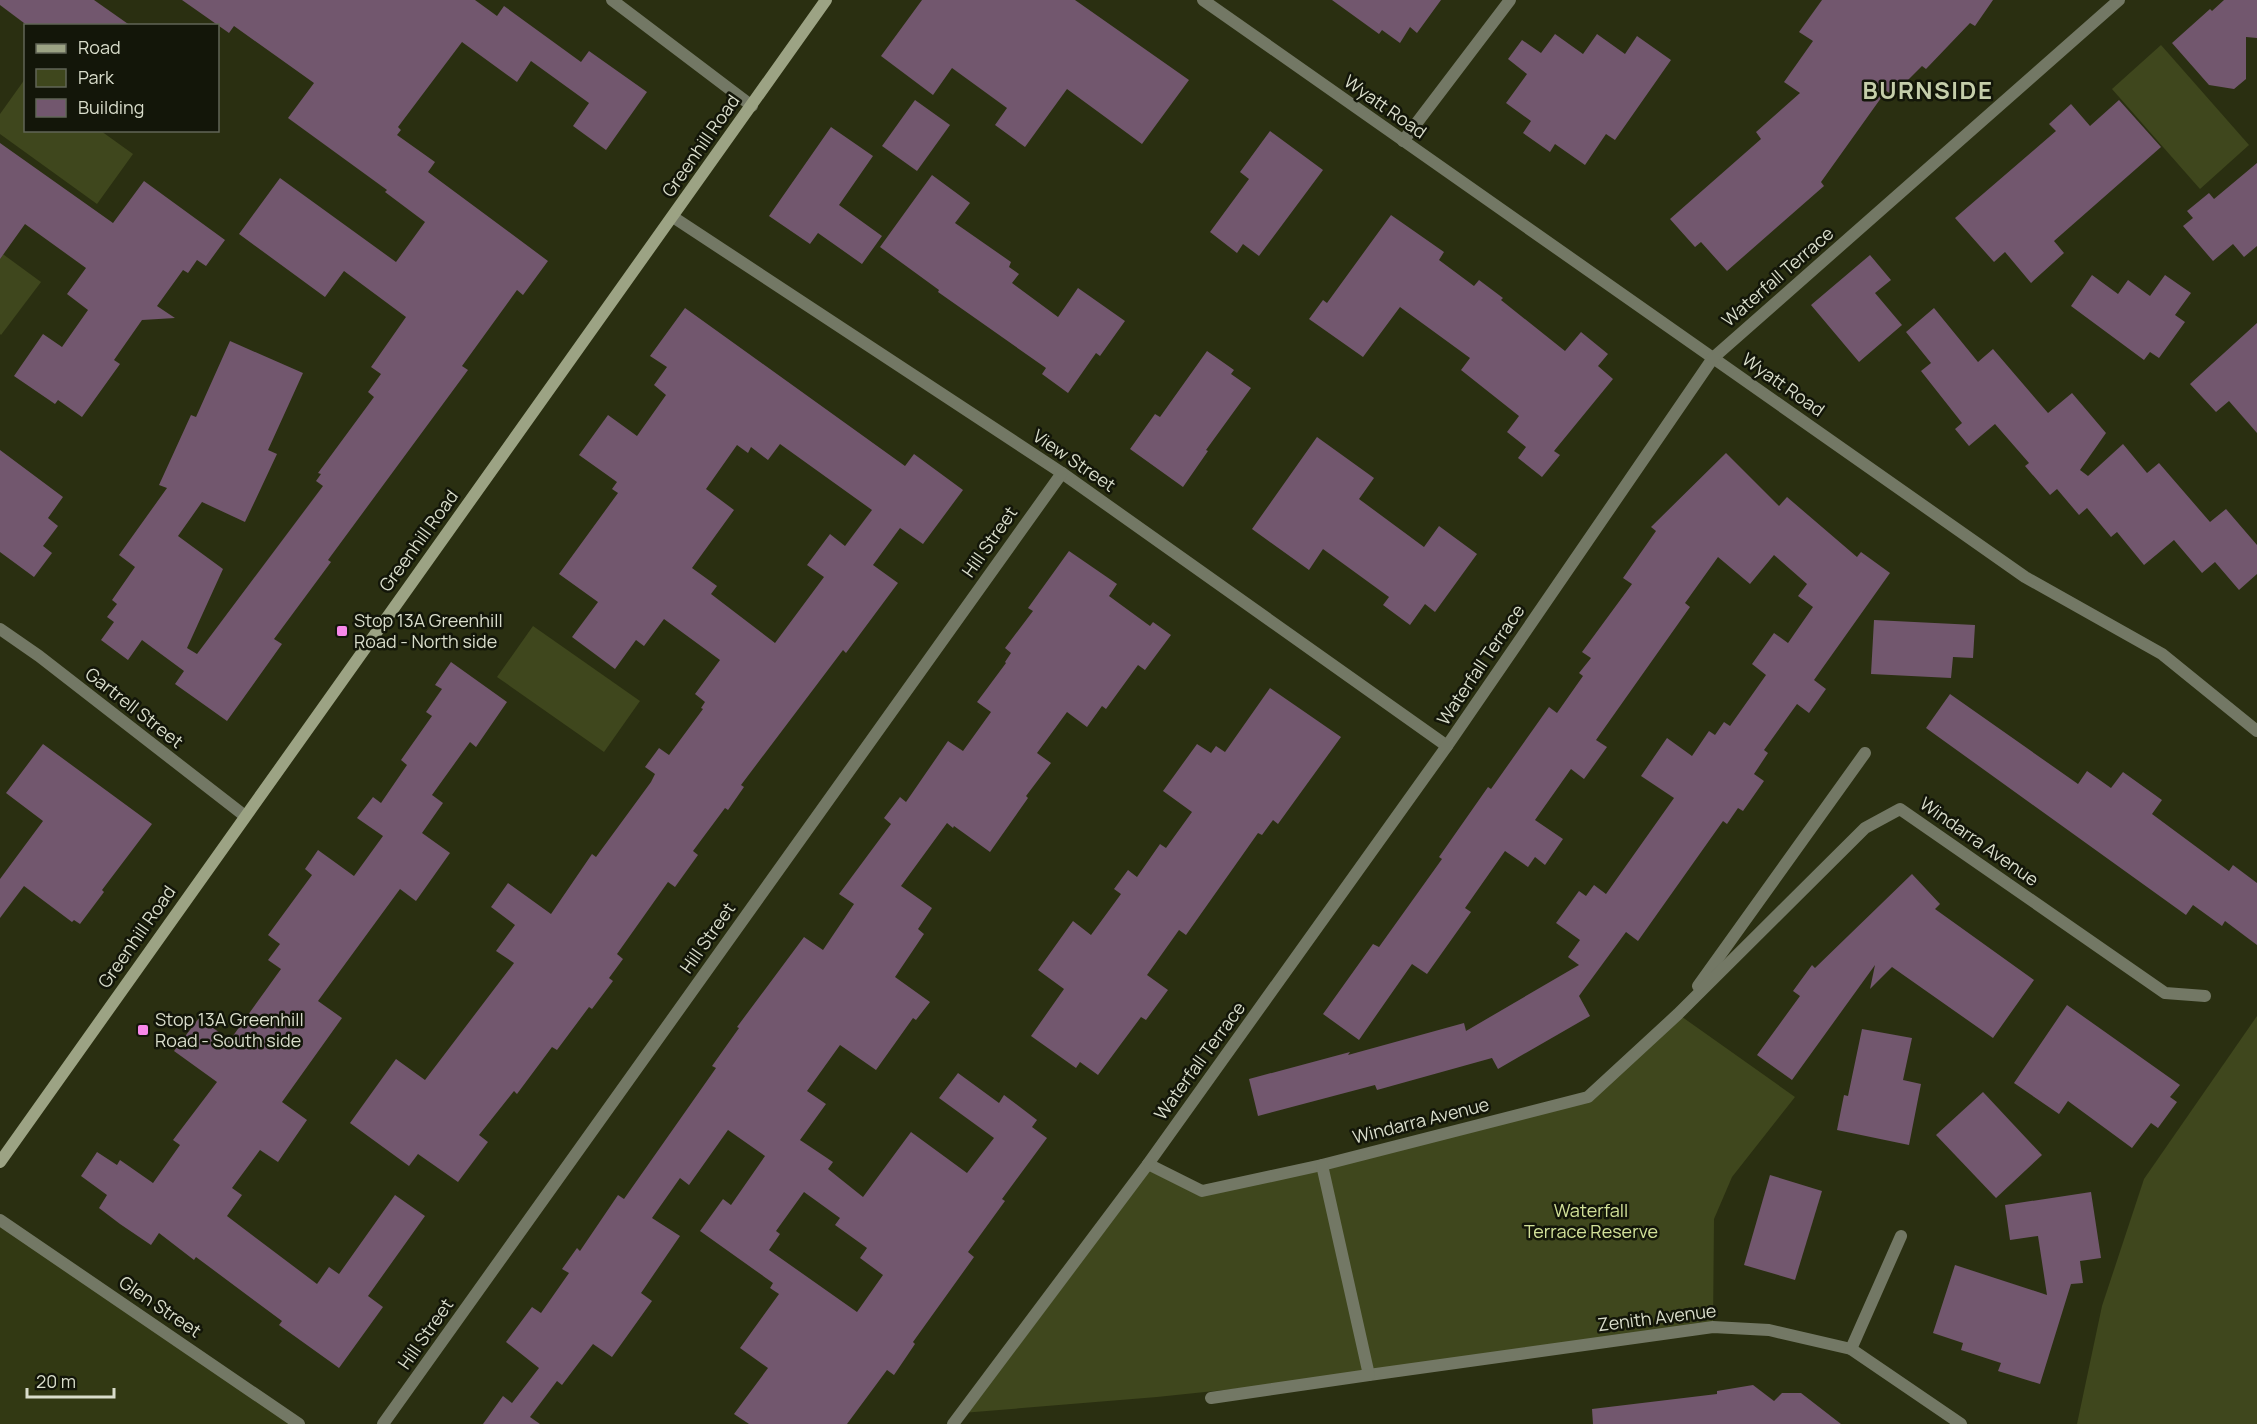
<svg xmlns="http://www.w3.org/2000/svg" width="2257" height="1424" viewBox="0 0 2257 1424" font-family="Manrope,sans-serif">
<rect width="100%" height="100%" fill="#2a2f11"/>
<path fill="#323913" d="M0 1220 299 1424H0Z"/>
<g fill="#3f471d">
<path d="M2161 45 2249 145 2200 189 2112 89Z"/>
<path d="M25 79 26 130 101 131 133 154 97 204 0 134V114Z"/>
<path d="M0 252 41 282 1 335 0 334Z"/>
<path d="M533 626 640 701 604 752 497 677Z"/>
<path d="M1678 1014 1795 1097 1732 1177 1714 1219 1713 1327 1369 1375 1157 1397 962 1413 1148 1164 1202 1191 1588 1097Z"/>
<path d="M2257 1016V1424H2077L2102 1306 2144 1179Z"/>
</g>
<g fill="#72576e" fill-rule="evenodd">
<path d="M0 0H94L131 26H28L0 5Z"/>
<path d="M182 0H475L497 16 504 6 581 62 589 51 647 92 606 150 573 126 589 103 531 61 517 82 462 42 398 127 401 130 397 135 435 162 428 172 548 261 523 295 517 290 462 366 468 370 328 560 331 562 274 639 282 644 227 721 175 684 184 671 142 640 128 660 101 640 114 622 107 617 117 604 112 600 135 567 119 555 167 488 159 485 191 415 196 417 230 341 303 373 268 450 277 454 245 522 202 502 178 536 223 569 187 648 197 654 323 486 316 481 321 474 318 473 374 397 368 392 381 374 371 367 406 317 344 271 325 297 239 234 280 178 396 262 425 222 385 192 387 190 288 118 314 83 234 26 229 33Z"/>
<path d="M922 0H1075L1189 80 1142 144 1067 89 1025 147 995 125 1007 108 952 68 933 95 881 56Z"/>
<path d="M1332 0H1441L1417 33 1410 27 1400 43 1382 30 1379 34Z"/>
<path d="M1822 0H1993L1975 26 1970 23 1926 69 1922 66 1893 95 1886 91 1821 182 1824 186 1727 271 1701 242 1695 247 1670 219 1761 139 1756 132 1800 93 1784 82 1813 41 1799 32Z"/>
<path d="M2224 0H2257V38L2246 37V79L2234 89 2209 85 2172 43 2210 9 2212 11Z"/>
<path d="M1555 34 1583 54 1597 34 1625 54 1637 36 1671 60 1615 140 1606 134 1585 165 1555 144 1550 152 1523 133 1531 121 1506 103 1527 74 1508 59 1522 40 1541 53Z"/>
<path d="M915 100 950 125 917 171 882 146Z"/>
<path d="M2119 100 2161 147 2054 241 2064 253 2031 283 2005 252 1994 262 1955 218 2056 131 2049 124 2071 104 2090 126Z"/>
<path d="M831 127 873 156 839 205 882 236 862 264 818 233 810 244 769 216Z"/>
<path d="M1270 131 1323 170 1259 256 1243 244 1237 253 1210 232 1249 179 1240 172Z"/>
<path d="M0 143 113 223 144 181 225 240 206 266 197 260 188 273 183 270 157 306 175 318 142 320 114 360 120 364 82 417 58 400 55 404 14 376 43 334 62 347 88 310 67 294 86 268 25 224 0 259Z"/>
<path d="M2257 163V246L2244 257 2233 244 2213 261 2183 226 2193 218 2187 211 2209 193 2214 199Z"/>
<path d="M932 175 970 203 955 223 1011 262 1009 267 1019 274 1012 283 1058 317 1078 288 1125 321 1100 356 1096 353 1068 393 1042 374 1046 368 938 292 939 290 880 247Z"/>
<path d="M1391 215 1444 252 1439 260 1474 286 1479 280 1503 298 1501 300 1565 351 1581 332 1608 354 1598 366 1613 379 1554 451 1560 455 1542 477 1518 458 1526 447 1507 432 1519 416 1461 370 1470 358 1400 307 1363 357 1309 319 1323 300 1327 303Z"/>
<path d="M1870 255 1891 280 1875 293 1902 325 1859 362 1811 305Z"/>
<path d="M2092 275 2118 294 2128 280 2150 296 2165 275 2191 293 2175 315 2185 322 2159 358 2150 352 2144 360 2071 306Z"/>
<path d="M685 308 905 466 914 454 963 490 923 544 900 528 873 565 898 583 846 653 843 650 741 785 744 787 728 810 725 808 693 851 698 855 675 887 668 882 617 954 623 959 609 978 613 981 592 1009 589 1007 557 1050 552 1047 517 1094 514 1091 479 1135 488 1142 458 1182 418 1154 409 1166 350 1123 396 1059 425 1080 514 963 496 951 515 925 491 907 508 883 551 914 592 854 596 857 651 782 655 774 645 767 659 748 669 755 703 709 701 708 705 702 695 694 720 660 664 619 644 646 636 640 615 669 572 637 598 602 559 574 618 493 612 489 617 482 579 455 608 415 637 436 666 395 654 385 667 367 650 356ZM780 444 872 510 845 546 830 534 807 565 824 577 775 643 711 594 717 586 692 568 734 510 706 489 737 445 748 453 751 447 768 460Z"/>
<path d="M1934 308 1978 362 1993 349 2048 413 2072 393 2106 433 2080 470 2088 476 2123 444 2147 473 2159 463 2210 522 2226 509 2257 545V574L2239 590 2215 562 2202 573 2174 540 2144 565 2117 532 2111 537 2087 508 2079 515 2057 489 2050 495 2025 466 2029 463 1995 424 1969 446 1955 429 1962 423 1921 371 1931 363 1906 332Z"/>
<path d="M2257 323V433L2229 401 2216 412 2190 384Z"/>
<path d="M1207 351 1234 370 1231 374 1251 388 1206 450 1208 451 1183 487 1130 449 1155 414 1160 417Z"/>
<path d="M1317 437 1374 478 1359 499 1424 547 1439 526 1477 554 1435 612 1425 604 1410 625 1383 605 1389 597 1323 549 1309 570 1252 529Z"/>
<path d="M0 450 63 497 48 518 58 526 43 546 52 553 34 577 0 552Z"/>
<path d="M1726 453 1779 506 1787 497 1857 557 1861 552 1890 573 1814 680 1826 689 1809 713 1797 704 1764 750 1768 753 1754 774 1764 781 1743 811 1738 808 1727 824 1723 821 1638 941 1626 932 1579 996 1590 1016 1498 1069 1492 1058 1377 1090 1375 1085 1258 1116 1249 1079 1350 1052 1348 1055 1464 1023 1466 1031 1579 965 1568 957 1580 940 1556 923 1579 891 1586 896 1594 885 1606 894 1674 798 1641 776 1667 738 1692 756 1709 731 1715 735 1724 722 1730 726 1766 675 1752 664 1774 633 1788 643 1813 607 1798 596 1807 584 1774 555 1750 584 1718 557 1685 603 1690 607 1596 740 1607 747 1584 779 1571 769 1535 820 1563 839 1545 865 1535 857 1528 867 1505 851 1465 908 1471 912 1427 974 1412 964 1359 1040 1323 1014 1373 944 1379 947 1442 859 1439 857 1488 787 1491 789 1549 707 1557 713 1583 676 1579 673 1591 658 1582 652 1632 584 1623 578 1656 531 1651 527Z"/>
<path d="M1069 551 1117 584 1109 596 1150 626 1153 622 1171 635 1145 670 1138 665 1106 709 1102 706 1087 727 1067 712 1037 753 1051 763 1026 796 1028 798 990 852 954 826 953 828 947 823 901 886 932 908 918 929 924 934 895 977 930 1002 916 1020 913 1018 876 1070 840 1045 807 1091 826 1104 800 1140 833 1162 828 1169 863 1197 911 1132 967 1173 994 1138 939 1098 958 1073 999 1103 1004 1095 1037 1120 1032 1127 1047 1138 1002 1199 1005 1201 968 1252 974 1257 913 1342 915 1344 894 1375 887 1370 847 1424H749L734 1414 768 1368 740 1348 779 1294 770 1288 773 1283 700 1231 723 1199 731 1205 765 1156 728 1130 689 1185 680 1178 652 1218 680 1236 641 1293 652 1301 612 1357 593 1344 562 1385 557 1381 530 1417 540 1424H483L503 1396 512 1403 539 1368 506 1342 532 1307 541 1313 569 1273 562 1269 577 1248 580 1251 618 1195 624 1199 716 1068 712 1066 739 1028 737 1027 804 937 823 950 854 904 839 894 891 824 884 818 900 797 906 802 948 741 963 751 991 712 977 702 1006 663 1005 662 1011 653 1005 648 1033 611 1028 608ZM804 1192 840 1218 835 1225 867 1248 860 1258 883 1275 857 1312 769 1250 780 1234 776 1231Z"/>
<path d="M1874 620 1975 625 1973 658 1953 657 1951 678 1871 674Z"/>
<path d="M451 662 507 702 476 747 470 742 432 795 443 803 422 833 450 853 416 901 400 889 318 1001 342 1018 282 1102 307 1120 278 1162 260 1150 232 1188 242 1195 227 1216 317 1284 329 1267 339 1274 395 1195 425 1216 368 1296 383 1307 339 1368 279 1325 282 1321 196 1257 194 1260 159 1233 151 1245 120 1224 99 1208 107 1195 81 1176 97 1152 117 1165 120 1160 153 1183 180 1145 173 1140 217 1082 174 1051 199 1018 230 1040 281 969 268 960 280 944 268 935 312 875 305 869 318 850 354 876 383 836 357 818 373 797 381 803 407 765 401 760 432 716 426 712 442 689 435 685Z"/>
<path d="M1270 688 1341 737 1278 824 1273 820 1262 835 1258 833 1186 935 1179 930 1147 975 1168 990 1146 1020 1141 1017 1098 1075 1080 1062 1076 1068 1031 1036 1064 989 1038 970 1073 921 1091 935 1121 894 1114 889 1128 870 1137 877 1160 844 1166 848 1192 812 1163 791 1197 744 1211 753 1216 746 1225 752Z"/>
<path d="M1950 694 2078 784 2087 771 2111 788 2123 772 2162 800 2152 814 2229 871 2233 865 2257 883V945L2225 921 2222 926 2193 905 2186 915 1926 728Z"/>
<path d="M43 744 152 824 102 890 104 892 80 924 74 920 72 922 24 886 0 918V879L43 821 6 793Z"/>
<path d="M1912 874 1940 904 1935 909 2034 980 1993 1038 1892 967 1870 989 1875 965 1792 1080 1757 1055 1800 996 1793 991 1812 965 1815 968Z"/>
<path d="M2067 1005 2180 1085 2170 1097 2177 1102 2158 1128 2151 1123 2132 1148 2068 1101 2059 1114 2014 1083Z"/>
<path d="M1862 1029 1912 1038 1903 1080 1921 1084 1909 1145 1837 1130 1844 1095 1848 1096Z"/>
<path d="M1983 1092 2042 1155 1996 1198 1936 1135Z"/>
<path d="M1770 1175 1822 1191 1795 1280 1744 1265Z"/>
<path d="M2091 1192 2101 1258 2080 1261 2083 1283 2071 1284 2040 1384 1998 1371 2001 1363 1961 1350 1963 1343 1933 1333 1955 1265 2047 1295 2038 1236 2010 1240 2005 1205Z"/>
<path d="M1753 1385 1774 1401 1782 1393H1801L1841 1424H1593L1592 1409 1717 1394V1391Z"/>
</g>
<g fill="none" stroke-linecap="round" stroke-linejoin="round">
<g stroke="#737865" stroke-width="12">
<path d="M612 0 752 106"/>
<path d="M1203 0 2025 577 2162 654 2257 731"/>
<path d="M1403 141 1510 0"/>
<path d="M673 217 1062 473 1447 746"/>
<path d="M0 629 39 656 245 816"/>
<path d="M1698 986 1865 753"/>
<path d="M1148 1164 1202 1191 1322 1165 1588 1097 1678 1014 1865 828 1900 809 2165 993 2205 996"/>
<path d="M1322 1165 1369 1375 1713 1327 1769 1330 1851 1349 1961 1424"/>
<path d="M0 1220 299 1424"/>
<path d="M1851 1349 1901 1236"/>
<path d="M1211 1398 1369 1375"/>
<path d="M383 1424 1062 473"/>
<path d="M953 1424 1148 1164 1447 746 1713 358 2119 0"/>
</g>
<path stroke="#9ca384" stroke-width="12" d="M0 1162 826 0"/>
</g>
<g fill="#f888ea" stroke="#131609" stroke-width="2">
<rect x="336" y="625" width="12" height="12" rx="3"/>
<rect x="137" y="1024" width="12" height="12" rx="3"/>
</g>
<g text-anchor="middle" stroke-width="5" stroke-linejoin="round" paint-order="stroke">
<g font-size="18" fill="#d9ddcb" stroke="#131609">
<text transform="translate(1385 107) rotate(35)" y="6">Wyatt Road</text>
<text transform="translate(701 146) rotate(-55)" y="6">Greenhill Road</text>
<text transform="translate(1778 277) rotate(-41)" y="6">Waterfall Terrace</text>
<text transform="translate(1783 385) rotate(35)" y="6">Wyatt Road</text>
<text transform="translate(1074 461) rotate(34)" y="6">View Street</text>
<text transform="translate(419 541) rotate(-54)" y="6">Greenhill Road</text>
<text transform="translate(990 542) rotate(-55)" y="6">Hill Street</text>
<text transform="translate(1481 665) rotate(-56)" y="6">Waterfall Terrace</text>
<text transform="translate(134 708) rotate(38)" y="6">Gartrell Street</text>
<text transform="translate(1979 842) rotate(35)" y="6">Windarra Avenue</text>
<text transform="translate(137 937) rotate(-55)" y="6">Greenhill Road</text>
<text transform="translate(708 938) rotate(-55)" y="6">Hill Street</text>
<text transform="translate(1200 1061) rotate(-54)" y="6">Waterfall Terrace</text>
<text transform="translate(1421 1121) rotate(-14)" y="6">Windarra Avenue</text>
<text transform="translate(160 1307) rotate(34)" y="6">Glen Street</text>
<text transform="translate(1657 1318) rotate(-7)" y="6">Zenith Avenue</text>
<text transform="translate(426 1334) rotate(-55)" y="6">Hill Street</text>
</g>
<g font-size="18" fill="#d9ddcb" stroke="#131609" text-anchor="start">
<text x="354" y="627">Stop 13A Greenhill<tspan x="354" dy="21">Road - North side</tspan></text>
<text x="155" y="1026">Stop 13A Greenhill<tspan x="155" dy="21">Road - South side</tspan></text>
</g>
<g font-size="18" fill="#d2e199" stroke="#131609">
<text x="1591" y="1217">Waterfall<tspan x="1591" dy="21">Terrace Reserve</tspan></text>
</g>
<g font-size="24" font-weight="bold" letter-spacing="1.5" fill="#c5ceaa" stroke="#131609">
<text x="1928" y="99">BURNSIDE</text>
</g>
</g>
<rect x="24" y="24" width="195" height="108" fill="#131609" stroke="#626657" stroke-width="1.5"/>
<rect x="36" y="44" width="30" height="9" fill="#9ca384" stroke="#626657" stroke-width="1.5"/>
<text x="78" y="54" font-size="18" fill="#d9ddcb">Road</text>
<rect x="36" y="69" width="30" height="18" fill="#3f471d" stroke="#626657" stroke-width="1.5"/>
<text x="78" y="84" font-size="18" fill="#d9ddcb">Park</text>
<rect x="36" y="99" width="30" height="18" fill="#72576e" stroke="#626657" stroke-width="1.5"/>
<text x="78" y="114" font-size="18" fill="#d9ddcb">Building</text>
<path d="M27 1388v9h87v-9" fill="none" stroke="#d9ddcb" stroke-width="3"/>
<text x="36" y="1388" font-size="18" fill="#d9ddcb" stroke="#131609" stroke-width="4.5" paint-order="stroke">20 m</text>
</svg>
